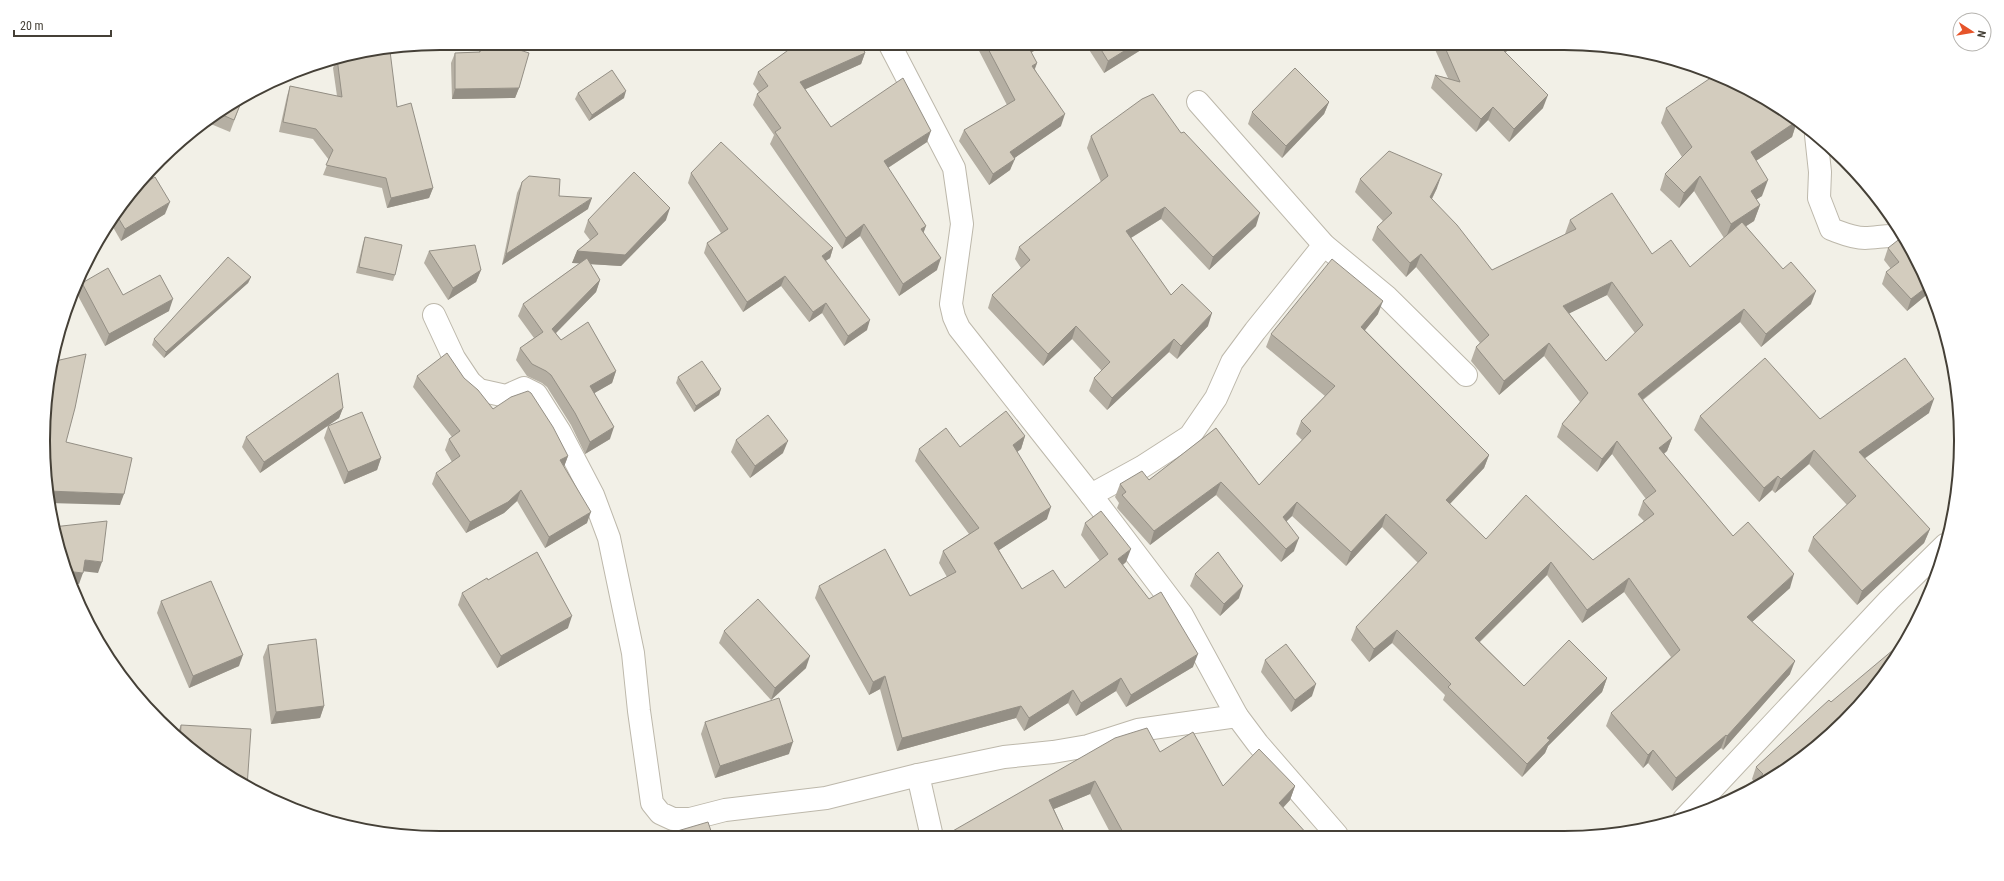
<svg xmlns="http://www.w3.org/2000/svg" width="2004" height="881" viewBox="0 0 2004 881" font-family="'Roboto Condensed',sans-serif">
<rect width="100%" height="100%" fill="#f2f0e7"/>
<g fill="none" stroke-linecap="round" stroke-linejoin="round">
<g stroke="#bdb8ab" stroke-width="24">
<g id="minor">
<path d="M889 43 954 168 962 224 951 304 954 317 959 328 1091 495 1182 615 1237 716 1258 744 1337 835"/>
<path d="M1198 102 1324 245 1387 297 1466 375"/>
<path d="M1816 135 1820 172 1819 198 1831 229C1842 233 1853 238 1865 238 1878 238 1889 234 1903 237"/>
<path d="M434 315 454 358 470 382 479 390 506 396 524 388 536 394 560 432 593 495 609 538 633 653 639 711 652 803 660 813 673 819H690L725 810 826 798 918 775 1004 757 1053 752 1088 746 1138 730 1237 716"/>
<path d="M1091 495 1142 467 1190 436 1216 398 1232 362 1255 331 1324 245"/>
<path d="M918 775 932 837"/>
<path d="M1684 819 1889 600 1945 545"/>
</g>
</g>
<use href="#minor" stroke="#fff" stroke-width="22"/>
</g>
<g fill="#b5afa3" fill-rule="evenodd">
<path d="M482 43H498L519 88 515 98 452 99 451 63 455 53 479 52Z"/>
<path d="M788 43H861L865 53 861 64 805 89 831 127 927 142 888 168 926 226 923 232 937 270 899 296 860 236 842 249 770 144 774 135 753 105 757 94 759 92 753 84 758 72 791 49Z"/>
<path d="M975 43H1047L1031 53 1037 63 1035 69 1061 126 1014 158 1010 170 989 185 959 141 964 130 1007 105Z"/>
<path d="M1087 43H1146L1144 48 1104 73 1086 45Z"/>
<path d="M1432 43H1517L1505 53 1543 108 1509 142 1488 120 1476 132 1431 88 1435 75 1448 78Z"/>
<path d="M337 58 397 107 433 188 429 198 387 208 382 188 323 175 329 160 313 139 279 132 287 96 290 86 337 96 333 68Z"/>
<path d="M578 93 624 98 589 121 575 99Z"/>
<path d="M244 95 230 132 206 122 242 96Z"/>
<path d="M1329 102 1324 114 1282 158 1248 124 1252 112Z"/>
<path d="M1666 108 1797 121 1792 137 1756 161 1762 196 1756 199 1760 205 1754 221 1746 226 1811 304 1761 347 1740 322 1643 400 1672 438 1667 451 1664 454 1733 536 1790 588 1752 622 1790 674 1723 750 1721 748 1672 791 1648 763 1643 768 1606 726 1611 713 1671 657 1624 592 1582 623 1547 575 1480 642 1524 686 1607 678 1602 692 1548 746 1545 753 1522 777 1443 700 1445 695 1392 643 1369 662 1351 640 1356 627 1418 563 1382 527 1346 566 1292 516 1286 521 1294 551 1281 562 1216 495 1150 545 1117 508 1119 503 1115 497 1120 484 1149 480 1216 428 1259 485 1302 440 1296 434 1301 421 1325 396 1266 347 1271 334 1378 314 1365 330 1489 455 1484 468 1450 504 1486 539 1593 560 1644 521 1638 515 1643 501 1646 499 1612 454 1597 472 1557 437 1562 424 1580 402 1544 356 1499 395 1471 361 1476 347 1480 343 1416 267 1406 277 1372 240 1377 227 1383 221 1355 192 1360 179 1437 188 1432 199 1492 270 1566 234H1565L1570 220 1652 254 1690 267 1724 238 1694 191 1679 208 1660 190 1665 174 1682 157 1661 123ZM1607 295 1635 333 1606 361 1569 313Z"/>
<path d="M1181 133 1256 226 1209 270 1161 219 1131 238 1171 295 1208 326 1177 359 1169 352 1107 410 1089 391 1094 378 1102 371 1072 339 1043 366 988 308 992 295 1021 268 1015 259 1019 247 1101 182 1087 148 1091 136Z"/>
<path d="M691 173 833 248 830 258 825 261 867 330 844 346 822 313 809 322 781 286 743 312 704 253 707 243 721 233 688 183Z"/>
<path d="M140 180 165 214 121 241 110 222Z"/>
<path d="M522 182 559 196 588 209 502 265 517 193Z"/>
<path d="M588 220H666L621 266 590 264 600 280 596 292 556 333 561 340 616 371 612 383 594 393 610 439 585 454 571 425 547 387 542 383 527 376 516 360 520 348 534 338 518 316 523 304 580 263H572L577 251 590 240 584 232Z"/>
<path d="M365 237 395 275 393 281 356 273 363 243Z"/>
<path d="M1888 248 1930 292 1907 311 1882 284 1886 272 1891 269 1884 260Z"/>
<path d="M429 251 481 270 476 282 448 300 424 263Z"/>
<path d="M251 277 248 283 164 358 152 345 154 339Z"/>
<path d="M82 283 123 295 169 311 105 346 77 294Z"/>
<path d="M1950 350 1951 359 1948 355Z"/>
<path d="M417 376 464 378 493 409 568 456 564 466 587 523 545 548 517 501 504 513 466 533 432 484 436 473 452 462 445 450 449 439 452 437 413 387Z"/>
<path d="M678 377 721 389 719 395 694 412 676 383Z"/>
<path d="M343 408 339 418 260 473 242 447 246 437Z"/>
<path d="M1929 413 1864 458 1930 529 1924 543 1857 605 1808 551 1813 537 1847 505 1809 464 1775 493 1772 490 1759 502 1694 430 1700 416 1820 419Z"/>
<path d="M328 426 381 458 377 470 344 484 324 438Z"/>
<path d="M1025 436 1021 449 1017 452 1047 519 999 550 1022 589 1065 588 1100 561 1081 535 1085 523 1126 562 1123 565 1193 667 1126 707 1116 691 1076 716 1068 703 1024 731 1016 718 897 751 880 689 869 695 815 598 819 586 910 596 947 577 939 563 943 551 969 534 915 461 919 449 960 447Z"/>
<path d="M736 440 783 453 750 478 731 452Z"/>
<path d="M1195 574 1239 598 1220 616 1190 586Z"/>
<path d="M488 580 568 628 497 668 458 605 462 593Z"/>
<path d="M161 601 239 666 189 688 157 613Z"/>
<path d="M724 631 806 668 771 700 719 643Z"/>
<path d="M268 645 324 706 320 718 271 724 263 657Z"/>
<path d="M1897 655 1754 782 1752 779 1756 767 1831 702Z"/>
<path d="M1265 660 1312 696 1291 712 1261 672Z"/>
<path d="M705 722 789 754 715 778 701 734Z"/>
<path d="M181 725 242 785 179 740 176 737V736Z"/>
<path d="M1160 752 1223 786H1295L1290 800 1283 808 1308 835 1112 836 1090 794 1054 809 1066 836 949 837 951 832Z"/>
</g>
<g fill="#948f85">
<path d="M1032 43H1047L1023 57 1028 46Z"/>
<path d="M1137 43H1146L1144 48 1104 73 1108 61Z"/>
<path d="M1505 43H1517L1495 60 1500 47Z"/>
<path d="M865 53 861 64 795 94 800 82Z"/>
<path d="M1037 63 1032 75V66Z"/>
<path d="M519 88 515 98 452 99 455 89Z"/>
<path d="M626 91 624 98 589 121 592 115Z"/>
<path d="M1548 95 1543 108 1509 142 1514 129Z"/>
<path d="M1329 102 1324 114 1282 158 1286 146Z"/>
<path d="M1493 107 1488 120 1476 132 1481 119Z"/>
<path d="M1065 114 1061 126 1006 164 1010 152Z"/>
<path d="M1797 121 1792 137 1745 168 1751 152Z"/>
<path d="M931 131 927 142 880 173 884 161Z"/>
<path d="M1015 159 1010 170 989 185 993 174Z"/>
<path d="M1442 174 1437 188 1426 210 1430 197Z"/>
<path d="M1700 176 1694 191 1679 208 1684 193Z"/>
<path d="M1768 180 1762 196 1745 207 1751 191Z"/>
<path d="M433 188 429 198 387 208 391 198Z"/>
<path d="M592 198 588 209 502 265 506 254Z"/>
<path d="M170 202 165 214 121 241 125 229Z"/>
<path d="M1760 205 1754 221 1725 240 1731 224Z"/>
<path d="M1165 207 1161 219 1121 244 1126 231Z"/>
<path d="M670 208 666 220 621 266 572 263 577 251Z"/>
<path d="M1260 213 1256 226 1209 270 1213 257Z"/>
<path d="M864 224 860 236 842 249 846 238Z"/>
<path d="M926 226 922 237 921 229Z"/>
<path d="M833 248 830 258 818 266 822 256Z"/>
<path d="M1421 254 1416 267 1406 277 1410 263Z"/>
<path d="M941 258 937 270 899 296 903 284Z"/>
<path d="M481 270 476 282 448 300 453 288Z"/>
<path d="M785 276 781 286 743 312 747 302Z"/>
<path d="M251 277 248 283 164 358 166 352Z"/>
<path d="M600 280 596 292 548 341 552 329Z"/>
<path d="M1612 282 1607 295 1558 319 1563 306Z"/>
<path d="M1928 286 1930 292 1907 311 1911 299Z"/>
<path d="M1816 291 1811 304 1761 347 1766 334Z"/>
<path d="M173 299 169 311 105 346 109 334Z"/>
<path d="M1383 301 1378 314 1357 340 1361 327Z"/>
<path d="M826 303 822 313 809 322 813 312Z"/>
<path d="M1744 309 1740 322 1633 407 1638 394Z"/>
<path d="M1212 313 1208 326 1177 359 1181 346Z"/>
<path d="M870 320 867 330 844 346 848 336Z"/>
<path d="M1076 326 1072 339 1043 366 1048 354Z"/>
<path d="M1174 339 1169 352 1107 410 1112 398Z"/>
<path d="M1549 343 1544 356 1499 395 1504 381Z"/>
<path d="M616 371 612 383 586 398 590 386Z"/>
<path d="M721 389 719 395 694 412 696 406Z"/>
<path d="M1934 399 1929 413 1854 466 1859 452Z"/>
<path d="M343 408 339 418 260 473 264 462Z"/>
<path d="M614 427 610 439 585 454 590 442Z"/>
<path d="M1025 436 1021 449 1009 458 1013 445Z"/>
<path d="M1672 438 1667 451 1654 461 1659 448Z"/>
<path d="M788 441 783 453 750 478 755 466Z"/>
<path d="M1617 441 1612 454 1597 472 1602 459Z"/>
<path d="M1814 450 1809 464 1775 493 1781 479Z"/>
<path d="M1489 455 1484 468 1441 513 1446 500Z"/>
<path d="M568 456 564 467 560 460Z"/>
<path d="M381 458 377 470 344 484 348 472Z"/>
<path d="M1778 476 1772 490 1759 502 1764 488Z"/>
<path d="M1221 482 1216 495 1150 545 1154 531Z"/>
<path d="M521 490 517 501 504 513 466 533 470 522Z"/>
<path d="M48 491 124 494 120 505 49 503Z"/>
<path d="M1297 502 1292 516 1278 530 1283 517Z"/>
<path d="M1051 507 1047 519 990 556 994 543Z"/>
<path d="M591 512 587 523 545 548 549 537Z"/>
<path d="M1386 514 1382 527 1346 566 1351 552Z"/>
<path d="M1930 529 1924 543 1857 605 1862 591Z"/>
<path d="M1299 538 1294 551 1281 562 1286 549Z"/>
<path d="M1131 549 1126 562 1114 571 1118 559Z"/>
<path d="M85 560 102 562 98 573 81 571Z"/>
<path d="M1551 562 1547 575 1470 651 1475 638Z"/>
<path d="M65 571 83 573 79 584 71 583Z"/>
<path d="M1794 574 1790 588 1742 631 1747 617Z"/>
<path d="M1629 578 1624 592 1582 623 1587 610Z"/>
<path d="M1243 586 1239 598 1220 616 1224 604Z"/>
<path d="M572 616 568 628 497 668 501 656Z"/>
<path d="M1397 630 1392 643 1369 662 1374 649Z"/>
<path d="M1198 654 1193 667 1126 707 1131 695Z"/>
<path d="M243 655 239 666 189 688 193 676Z"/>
<path d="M810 656 806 668 771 700 775 688Z"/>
<path d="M1795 661 1790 674 1723 750 1727 736Z"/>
<path d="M885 676 880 689 869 695 873 682Z"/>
<path d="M1121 678 1116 691 1076 716 1081 703Z"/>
<path d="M1607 678 1602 692 1548 746 1545 753 1522 777 1527 764 1547 738Z"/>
<path d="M1316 684 1312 696 1291 712 1295 700Z"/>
<path d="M1073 690 1068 703 1024 731 1029 718Z"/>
<path d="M324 706 320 718 271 724 276 712Z"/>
<path d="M1021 706 1016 718 897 751 902 738Z"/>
<path d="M1726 735 1721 748 1672 791 1676 778Z"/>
<path d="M793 742 789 754 715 778 720 766Z"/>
<path d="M1653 750 1648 763 1643 768 1648 755Z"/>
<path d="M1095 781 1090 794 1044 813 1049 800Z"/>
<path d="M1295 786 1290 800 1274 817 1279 803Z"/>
</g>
<g fill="#d3ccbe" stroke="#948f85" fill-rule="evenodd">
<path d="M482 43H498L529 53 519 88 455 89V53L480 52Z"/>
<path d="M798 43H861L865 53 800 82 831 127 903 78 931 131 884 161 926 226 921 229 941 258 903 284 864 224 846 238 775 132 781 128 757 94 768 86 758 72Z"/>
<path d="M985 43H1032L1028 46 1037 63 1032 66 1065 114 1010 152 1015 159 993 174 964 130 1015 100Z"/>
<path d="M1097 43H1137L1108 61Z"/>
<path d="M1443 43H1505L1500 47 1548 95 1514 129 1493 107 1481 119 1435 75 1460 82Z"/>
<path d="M390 51 397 107 411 103 433 188 391 198 386 178 326 165 333 150 316 129 283 122 290 86 342 97 337 58Z"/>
<path d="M1295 68 1329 102 1286 146 1252 112Z"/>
<path d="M612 70 626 91 592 115 578 93Z"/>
<path d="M1715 75 1762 96 1797 121 1751 152 1768 180 1751 191 1760 205 1731 224 1700 176 1684 193 1665 174 1692 147 1666 108Z"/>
<path d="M1153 94 1181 133 1184 132 1260 213 1213 257 1165 207 1126 231 1171 295 1182 284 1212 313 1181 346 1174 339 1112 398 1094 378 1110 362 1076 326 1048 354 992 295 1030 260 1019 247 1108 176 1091 136 1142 99Z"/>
<path d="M244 95 234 120 218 113 242 96Z"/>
<path d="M721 142 833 248 822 256 870 320 848 336 826 303 813 312 785 276 747 302 707 243 728 229 691 173Z"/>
<path d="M1389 151 1442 174 1430 197 1457 225 1492 270 1576 229 1570 220 1612 193 1652 254 1671 240 1690 267 1742 222 1783 269 1791 262 1816 291 1766 334 1744 309 1638 394 1672 438 1659 448 1733 536 1748 522 1794 574 1747 617 1795 661 1727 736 1726 735 1676 778 1653 750 1648 755 1611 713 1680 650 1629 578 1587 610 1551 562 1475 638 1524 686 1569 640 1607 678 1547 738 1550 740 1527 764 1448 687 1451 684 1397 630 1374 649 1356 627 1427 553 1386 514 1351 552 1297 502 1283 517 1299 538 1286 549 1221 482 1154 531 1122 495 1126 492 1120 484 1142 471 1149 480 1216 428 1259 485 1311 431 1301 421 1335 386 1271 334 1332 259 1383 301 1361 327 1489 455 1446 500 1486 539 1526 495 1593 560 1654 514 1643 501 1656 491 1617 441 1602 459 1562 424 1588 393 1549 343 1504 381 1476 347 1489 335 1421 254 1410 263 1377 227 1392 213 1360 179ZM1612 282 1643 325 1606 361 1563 306Z"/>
<path d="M634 172 670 208 625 255 577 251 598 234 588 220Z"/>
<path d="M529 176 560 179 559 196 592 198 506 254 522 182Z"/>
<path d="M155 177 170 202 125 229 116 214 140 180 143 184Z"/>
<path d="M365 237 402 245 395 275 359 267Z"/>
<path d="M1902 237H1903L1920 265 1928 286 1911 299 1886 272 1899 262 1888 248Z"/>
<path d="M475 245 481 270 453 288 429 251Z"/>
<path d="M228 257 251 277 166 352 154 339Z"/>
<path d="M587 258 600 280 552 329 561 340 588 322 616 371 590 386 614 427 590 442 575 413 551 375 546 371 532 364 520 348 543 332 523 304Z"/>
<path d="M108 268 123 295 160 275 173 299 109 334 82 283Z"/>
<path d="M447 353 464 378 478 390 493 409 511 397 528 391 531 393 553 427 568 456 560 460 591 512 549 537 521 490 508 502 470 522 436 473 460 456 449 439 460 431 417 376Z"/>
<path d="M86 354 75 408 66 442 132 458 124 494 48 491 43 440 51 362Z"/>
<path d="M1765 358 1820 419 1905 358 1934 399 1859 452 1930 529 1862 591 1813 537 1856 496 1814 450 1781 479 1778 476 1764 488 1700 416Z"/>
<path d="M702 361 721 389 696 406 678 377Z"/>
<path d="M338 373 343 408 264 462 246 437Z"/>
<path d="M1006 411 1025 436 1013 445 1051 507 994 543 1022 589 1053 570 1065 588 1108 554 1085 523 1101 511 1131 549 1118 559 1149 599 1161 592 1198 654 1131 695 1121 678 1081 703 1073 690 1029 718 1021 706 902 738 885 676 873 682 819 586 885 549 910 596 956 572 943 551 979 528 919 449 946 428 960 447Z"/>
<path d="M362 412 381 458 348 472 328 426Z"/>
<path d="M768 415 788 441 755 466 736 440Z"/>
<path d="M107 521 102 562 85 560 83 573 65 571 53 527Z"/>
<path d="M537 552 572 616 501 656 462 593 487 578 488 580Z"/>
<path d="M1218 552 1243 586 1224 604 1195 574Z"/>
<path d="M211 581 243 655 193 676 161 601Z"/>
<path d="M758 599 810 656 775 688 724 631Z"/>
<path d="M316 639 324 706 276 712 268 645Z"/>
<path d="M1286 644 1316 684 1295 700 1265 660Z"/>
<path d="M1893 650 1897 655 1894 662 1825 740 1739 797 1736 798 1763 774 1756 767 1829 700 1831 702Z"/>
<path d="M779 698 793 742 720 766 705 722Z"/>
<path d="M181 725 251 729 247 787 242 785 180 740Z"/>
<path d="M1147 728 1160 752 1193 732 1223 786 1259 749 1295 786 1279 803 1308 835 1125 836 1095 781 1049 800 1066 836H953L951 832 1115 738Z"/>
<path d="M708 822 713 837H657Z"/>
</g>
<path d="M0 0H2004V881H0ZM440 50H1564A390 390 0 0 1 1954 440V441A390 390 0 0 1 1564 831H440A390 390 0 0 1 50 441V440A390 390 0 0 1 440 50Z" fill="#fff" fill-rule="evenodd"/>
<path fill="none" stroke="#454037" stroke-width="2" d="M440 50H1564A390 390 0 0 1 1954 440V441A390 390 0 0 1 1564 831H440A390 390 0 0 1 50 441V440A390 390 0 0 1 440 50Z"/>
<g transform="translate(1972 32) rotate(102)"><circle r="19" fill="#ffffff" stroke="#b5b3af"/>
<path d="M0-3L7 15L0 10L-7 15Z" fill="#e6542a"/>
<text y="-6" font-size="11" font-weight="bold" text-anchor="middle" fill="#454037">N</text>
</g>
<path d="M14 30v6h97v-6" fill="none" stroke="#454037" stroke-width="2"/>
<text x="20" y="30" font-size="12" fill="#454037" stroke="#ffffff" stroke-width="3" paint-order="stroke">20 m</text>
</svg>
